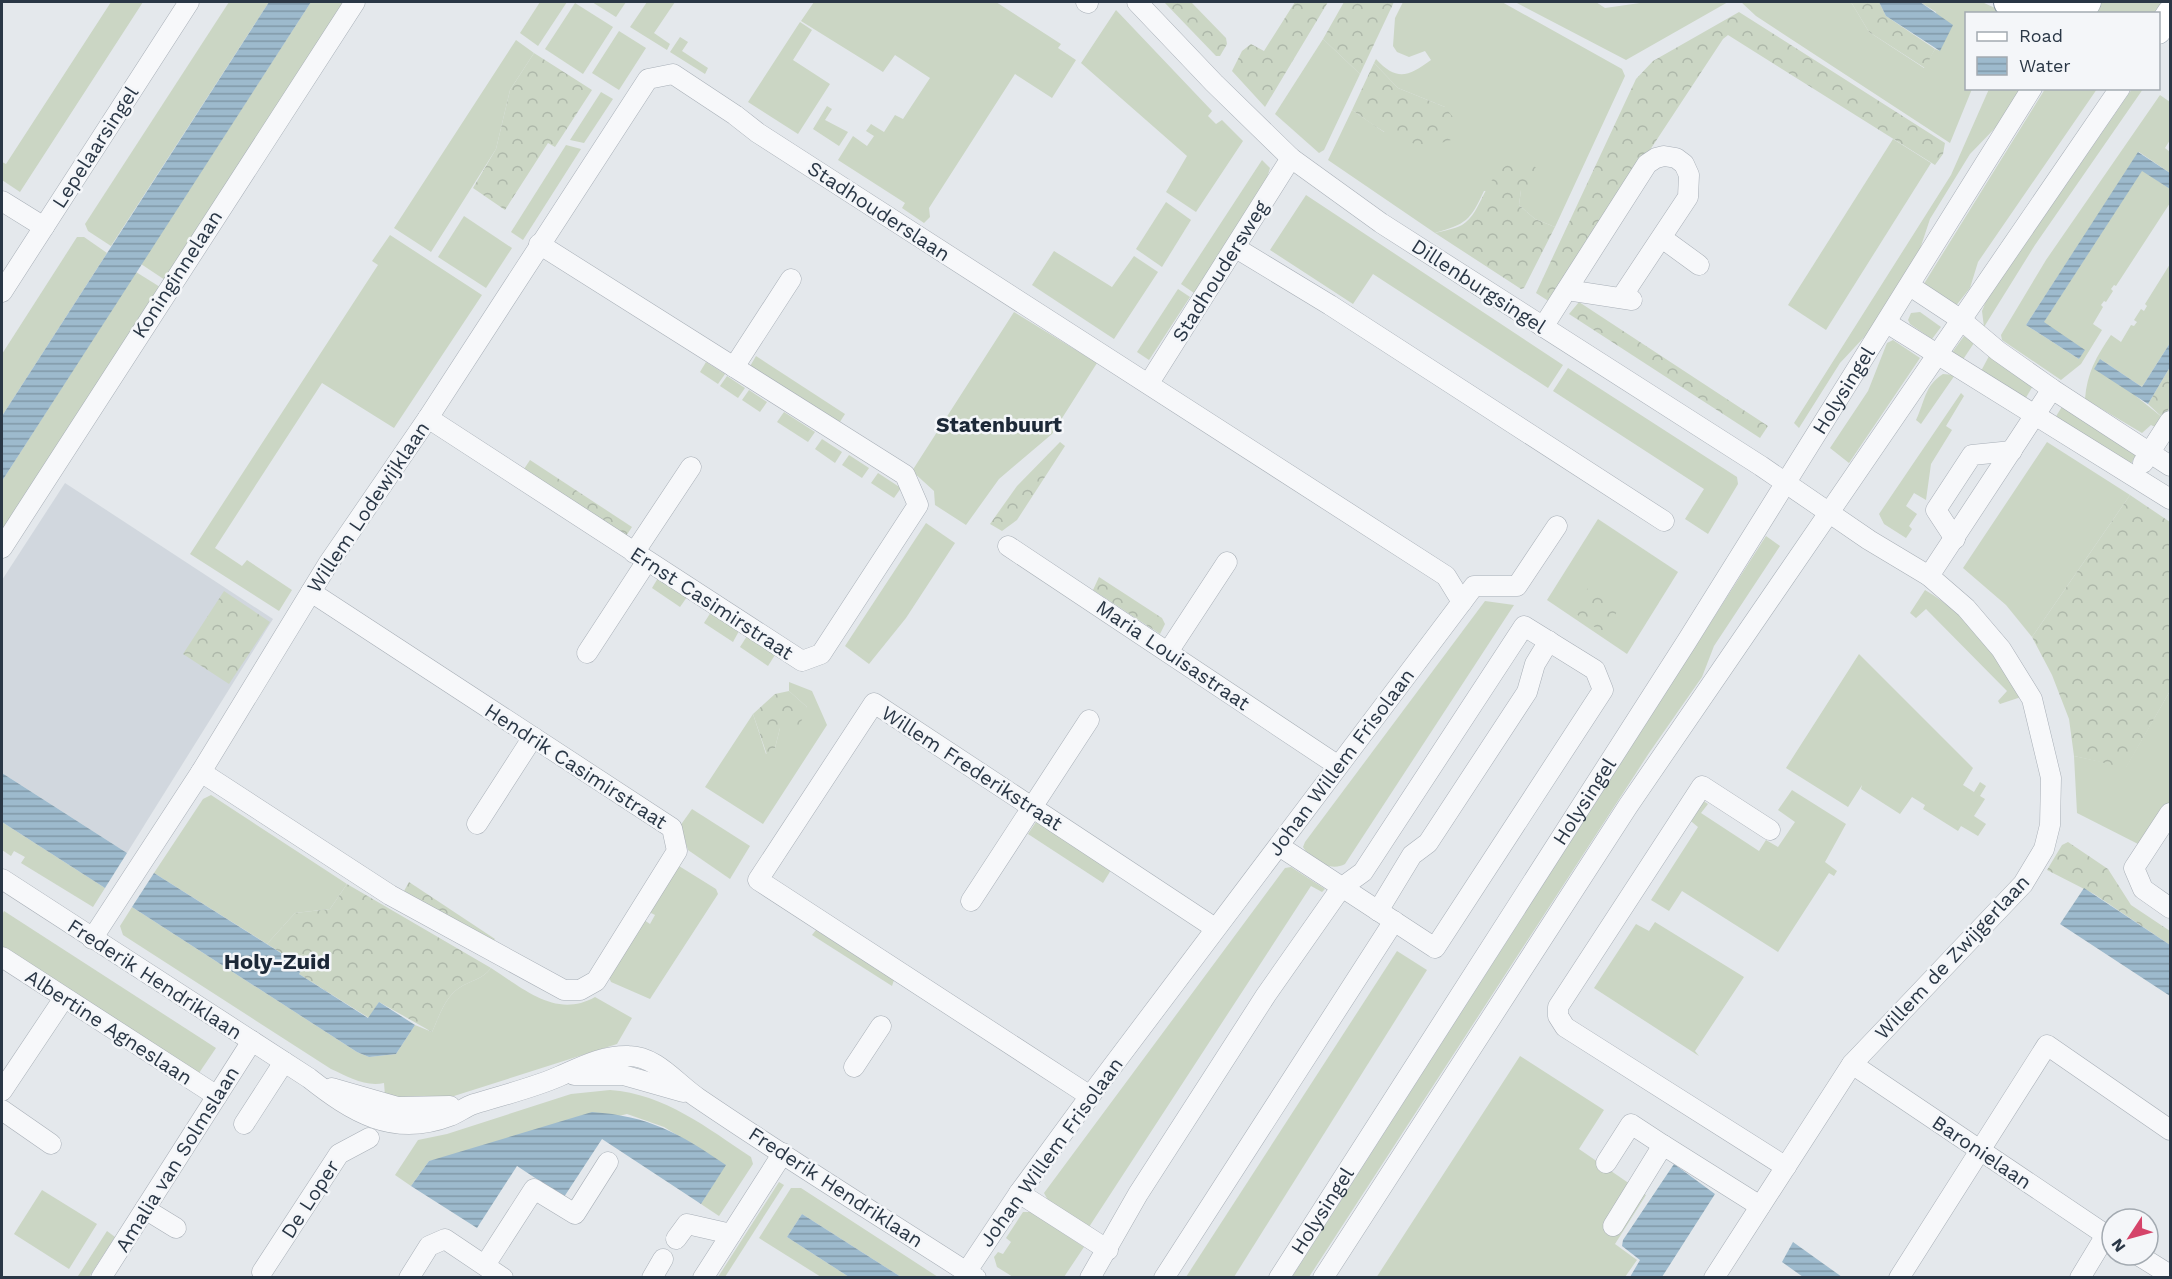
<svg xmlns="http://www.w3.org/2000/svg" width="2172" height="1279" viewBox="0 0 2172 1279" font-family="'Work Sans',sans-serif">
<defs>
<pattern id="forest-crowns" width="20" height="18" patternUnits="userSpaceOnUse" patternTransform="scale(1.5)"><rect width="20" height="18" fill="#cbd6c4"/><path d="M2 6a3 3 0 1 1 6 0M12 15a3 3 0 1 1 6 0" fill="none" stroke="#aeb8aa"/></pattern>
<pattern id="water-rules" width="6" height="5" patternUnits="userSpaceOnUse" patternTransform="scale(1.5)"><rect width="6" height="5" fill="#9dbacd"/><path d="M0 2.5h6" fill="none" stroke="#8098a8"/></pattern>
</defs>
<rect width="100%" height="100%" fill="#e4e8ec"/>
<path fill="#d1d7de" d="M65 483 273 619 127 853 2 773V580Z"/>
<g fill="#cbd6c4">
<path d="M111 2H143L20 192 2 180V162L6 164Z"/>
<path d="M229 2H269L111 246 88 231 85 224Z"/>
<path d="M311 2H345L165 280 141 264Z"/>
<path d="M540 2H567L538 46 520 33Z"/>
<path d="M592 2H626L616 17Z"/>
<path d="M647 2H675L654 33 670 44 667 50 630 27Z"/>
<path d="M814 2H996L1061 44 1058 48 1076 60 1052 98 1015 74 929 208 930 217 924 223 902 208 905 203 838 160 853 136 867 146 874 136 866 131 871 124 884 132 895 115 903 119 930 78 895 55 883 72 801 21Z"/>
<path d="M1403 2H1502L1622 69 1625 76 1555 227 1535 219 1519 205 1521 190 1484 191C1470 221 1466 224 1435 233L1328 160 1352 110 1384 132 1445 107 1398 88 1374 63 1376 59C1397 82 1409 76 1431 60L1425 51 1409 57 1397 52 1393 46 1395 18Z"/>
<path d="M1515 2H1596L1605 8 1647 2H1728L1626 60Z"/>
<path d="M1741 2H1851L1869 32 1924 68 1935 49 1940 51 1936 12 1920 2H1982L2006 13 1966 14V88L1972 89 1950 143 1756 16Z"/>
<path d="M2100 2H2165L2158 13 2093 14Z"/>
<path d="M575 3 613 27 583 74 545 49Z"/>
<path d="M1116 10 1212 111 1208 116 1216 124 1222 120 1243 141 1196 212 1166 192 1187 156 1081 63Z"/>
<path d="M800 22 812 30 793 60 830 84 798 134 748 102Z"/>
<path d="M619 31 646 48 619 90 592 73Z"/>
<path d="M680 37 688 42 682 51 708 68 705 74 670 52Z"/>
<path d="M1323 39 1360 74 1324 150 1319 153 1275 114Z"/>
<path d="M516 40 534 53 510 90 496 149 431 252 394 228Z"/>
<path d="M1989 89H2021L1998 125 1970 154 1930 219 1920 249 1868 333 1840 363 1799 428 1794 423 1951 175Z"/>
<path d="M2045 89H2097L1978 262 1970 288 1955 307 1922 287Z"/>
<path d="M2132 89H2143L2035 245 1984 327 1982 311 1986 301Z"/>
<path d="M601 92 613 99 584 143 570 140Z"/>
<path d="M2160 95 2170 102V140L2165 148 2170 152V173L2139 152 2026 325 2079 359 2084 350 2043 323 2142 170 2170 189V203L2116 286 2114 285 2111 289 2113 291 2106 302 2104 301 2101 305 2103 307 2093 324 2102 330 2081 364 2061 380 2002 340 2001 335 2046 260Z"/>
<path d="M827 106 832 109 825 120 848 132 839 146 813 129Z"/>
<path d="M1893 139 1931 163 1826 330 1788 305Z"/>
<path d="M566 145 581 149 523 240 511 232Z"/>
<path d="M1262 160 1270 168 1267 178 1194 293 1181 284Z"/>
<path d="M1306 195 1563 365 1548 388 1373 274 1353 304 1270 250Z"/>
<path d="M1166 202 1191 220 1162 267 1136 249Z"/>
<path d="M464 216 512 248 486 288 438 257Z"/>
<path d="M390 235 482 295 394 428 322 383 215 548 242 566 247 560 292 590 279 611 190 554 378 265 372 261Z"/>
<path d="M77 237H84L107 253 2 416V354Z"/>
<path d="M1054 251 1112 287 1134 256 1158 272 1114 339 1032 285Z"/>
<path d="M2170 264V343L2142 387 2100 359 2137 397 2163 418 2157 428 2151 425 2142 433 2085 399C2087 373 2096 357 2111 335L2121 342 2131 325 2134 326 2137 322 2134 320 2141 309 2144 311 2147 306 2145 304Z"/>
<path d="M136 272 160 287 2 533V481Z"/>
<path d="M1178 289 1190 297 1149 360 1137 352Z"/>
<path d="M1014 312 1097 363 1052 434 999 479 966 525 935 505 934 491 912 471Z"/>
<path d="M1920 312 1941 327 1932 339 1910 324 1908 320 1911 313Z"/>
<path d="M1964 336 1974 343 1962 361 1951 354Z"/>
<path d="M1893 340 1920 358 1849 463 1830 448 1868 391 1887 343Z"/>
<path d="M756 356 845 414 838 425 749 368Z"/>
<path d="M1989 356 2034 384 2024 401 1980 373Z"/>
<path d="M706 362 725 374 718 384 700 372Z"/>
<path d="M1568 368 1737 477 1738 484 1708 534 1685 519 1704 489 1553 391Z"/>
<path d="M1943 374 1955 375 1921 424 1916 420C1925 402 1924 386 1943 374Z"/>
<path d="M727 376 745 388 738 398 720 386Z"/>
<path d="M749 390 767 402 760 412 742 400Z"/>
<path d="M1961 393 1964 396 1946 426 1952 430 1931 464 1926 500 1914 493 1906 506 1917 514 1909 526 1912 529 1906 538 1884 524 1879 514Z"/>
<path d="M2063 405 2137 453 2129 467 2055 418Z"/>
<path d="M784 412 815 432 808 442 777 422Z"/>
<path d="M822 439 842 452 835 463 815 449Z"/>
<path d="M2047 442 2130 495 2032 637 2006 605 1963 568Z"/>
<path d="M849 455 869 468 862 478 842 465Z"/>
<path d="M878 473 901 488 894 498 871 483Z"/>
<path d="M1598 519 1678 572 1627 654 1547 600Z"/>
<path d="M926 523 955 543 906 618 869 664 845 646Z"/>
<path d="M1766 536 1780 546 1714 646 1702 677 1649 753 1309 1277H1292Z"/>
<path d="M658 578 687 597 680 607 652 588Z"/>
<path d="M1925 590C1972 618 1992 651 2021 697L2000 704 1998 701 2007 691 1926 609 1916 618 1910 613Z"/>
<path d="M1485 601 1514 605 1345 864C1331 872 1311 861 1303 847L1305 842Z"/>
<path d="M711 612 739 631 733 642 704 623Z"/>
<path d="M747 636 775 655 768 666 740 647Z"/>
<path d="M1859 654 1973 768 1963 785 1974 792 1980 782 1986 786 1980 796 1985 799 1974 816 1986 824 1978 836 1961 826 1958 831 1923 809 1925 805 1912 797 1900 814 1861 789 1862 785 1848 807 1786 768Z"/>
<path d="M789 682 812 691 827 725 763 824 705 787 753 714 766 754 775 748 780 728 807 707 789 691Z"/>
<path d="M2170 691V803L2142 846 2077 813 2074 756 2126 767Z"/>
<path d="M1792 790 1846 824 1825 862 1837 871 1834 876 1829 873 1778 952 1682 891 1669 911 1651 900 1698 827 1687 818 1702 800 1708 804 1701 813 1759 851 1766 840 1778 847 1795 822 1778 810Z"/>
<path d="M211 795 347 884 330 909 295 913 267 944 154 873 203 799Z"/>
<path d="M692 809 750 846 730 879 688 850 680 826Z"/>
<path d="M2 822 105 888 93 907 21 863 25 857 14 851 11 856 2 850Z"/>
<path d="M1036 822 1111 870 1103 883 1028 834Z"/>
<path d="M679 866 716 889 718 894 650 999 611 982 608 975 644 920 650 924 655 915 649 912Z"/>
<path d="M1291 867 1325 889 1322 892 1311 886 1089 1227 1049 1202 1044 1193 1285 868Z"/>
<path d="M132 907 357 1052 369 1057 396 1054 415 1025 432 1032C439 1017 445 997 459 988 471 980 482 980 491 968 524 989 556 1019 595 997L632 1018 617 1044 454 1096 408 1099 385 1096 384 1083C365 1087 349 1077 331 1069L123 935 120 926Z"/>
<path d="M4 911 216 1048 199 1073 2 946V915Z"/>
<path d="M1655 922 1744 977 1695 1051 1699 1056 1594 988 1636 924 1649 931Z"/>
<path d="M816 930 894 980 892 986 812 935Z"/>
<path d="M1397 951 1427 970 1234 1277H1186Z"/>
<path d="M1520 1056 1604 1110 1579 1149 1646 1195 1615 1244 1637 1260 1625 1277 1376 1278Z"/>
<path d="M610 1090C665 1094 707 1128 751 1157L753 1164 719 1216 701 1204 725 1165 664 1127 627 1114 429 1161 411 1186 395 1175 418 1140 447 1134 571 1094Z"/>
<path d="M779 1182 784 1185 725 1277H718Z"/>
<path d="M791 1188H801L938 1277H901L802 1214 787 1237 849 1277H821L759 1238Z"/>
<path d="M42 1190 97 1224 69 1269 14 1234Z"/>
<path d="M1023 1212H1031L1084 1247 1064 1277H1013L997 1267 994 1257 998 1252 1003 1254 1011 1242 1006 1238Z"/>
<path d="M107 1231 115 1237 89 1277 78 1276Z"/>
</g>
<g fill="url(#forest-crowns)">
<path d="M1164 2H1191L1226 38 1227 44 1220 56H1216Z"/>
<path d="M1295 2H1328L1265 107 1232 71 1242 51 1251 44 1264 51Z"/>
<path d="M1344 2H1394L1360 74 1323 39Z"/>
<path d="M1851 2H1879L1886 16 1935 49 1925 68 1869 32Z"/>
<path d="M1739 12 1945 143 1943 154 1935 165 1728 35 1723 39 1550 302 1536 293 1636 79 1653 61Z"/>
<path d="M534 53 592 90 555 147 548 143 505 210 473 188 496 149 510 90Z"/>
<path d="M1374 63 1398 88 1445 107 1456 121 1451 140C1410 154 1385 133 1352 110Z"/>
<path d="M1513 161H1530L1537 169 1534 181 1521 190 1519 205 1535 219 1555 227 1524 288 1521 289 1435 233C1443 231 1454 229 1462 225 1484 211 1481 179 1513 161Z"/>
<path d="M1579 302 1768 426 1760 438 1569 314Z"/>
<path d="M2170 367V407L2163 418 2148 404Z"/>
<path d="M1060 442 1065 446 1017 520 1002 531 990 524 1017 486Z"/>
<path d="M530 460 632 527 626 536 524 469Z"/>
<path d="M2130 495 2170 522V691L2126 768 2074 756 2069 719 2052 675 2032 637Z"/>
<path d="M1099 577 1162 618 1165 624 1160 634 1093 590Z"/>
<path d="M1588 588 1619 609 1603 633 1572 611Z"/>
<path d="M224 591 270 622 229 684 183 654Z"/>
<path d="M789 691 807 707 797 732 780 728 775 748 767 755 753 714 775 694Z"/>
<path d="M2068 842 2108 869 2131 905 2170 931V945L2094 894 2047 870 2062 845Z"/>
<path d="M409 882 495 939 492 943 404 891Z"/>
<path d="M347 884 491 968C482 980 471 980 459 988 445 997 439 1017 432 1032L379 1002 369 1018 299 974 303 967 267 944 295 913 330 909Z"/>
</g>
<g fill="url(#water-rules)">
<path d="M269 2H311L2 481V416Z"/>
<path d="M1879 2H1920L1953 25 1940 51 1886 16Z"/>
<path d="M2138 152 2170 173V189L2142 171 2044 322 2085 350 2079 359 2026 325Z"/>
<path d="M2170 343V367L2148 404 2094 369 2100 359 2142 387Z"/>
<path d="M2 773 127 853 105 888 2 822Z"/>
<path d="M154 873 303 967 299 974 368 1018 379 1002 415 1025 396 1054 369 1057 357 1052 132 907Z"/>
<path d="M2084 888 2170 945V996L2060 924Z"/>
<path d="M592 1112C649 1116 679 1133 726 1165L701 1204 602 1139 564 1197 517 1166 477 1228 411 1186 429 1161Z"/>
<path d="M1674 1164 1715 1194 1662 1277H1630L1640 1260 1622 1246 1623 1240Z"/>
<path d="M802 1214 901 1277H849L787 1237Z"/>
<path d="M1793 1242 1842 1277H1803L1782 1262Z"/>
</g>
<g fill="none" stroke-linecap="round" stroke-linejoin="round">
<g stroke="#a8afb7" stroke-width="21">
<g id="minor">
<path d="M1086 2 1088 3"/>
<path d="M1137 2 1214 83 1291 158 1381 223 1761 466 1869 540 1929 576 1966 608 2001 649 2032 699 2051 778 2050 825 2044 849 2023 884 1852 1064 1714 1278"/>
<path d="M2 201 44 227"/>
<path d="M1662 238 1699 265"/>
<path d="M1236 248 1330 305 1664 521"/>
<path d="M1910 286 1960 319 1998 351 2052 389 2170 466"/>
<path d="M1567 290 1632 300"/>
<path d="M2 292 189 2"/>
<path d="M1887 323 2170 499"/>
<path d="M1543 327 1647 164 1656 158 1664 156 1676 158 1684 164 1689 175 1688 197 1621 298"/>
<path d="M734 367 791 279"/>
<path d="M1149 383 1291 158"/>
<path d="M428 418 802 661 821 654 918 505 905 475 539 244"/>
<path d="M2143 463 2170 421"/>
<path d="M1955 539 1936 510 1972 455 2012 451"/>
<path d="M1008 546 1337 765"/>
<path d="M2 548 355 2"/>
<path d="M634 553 691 467"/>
<path d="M1929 576 2052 389"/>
<path d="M1462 602 1474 586H1517L1557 526"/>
<path d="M1168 652 1227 562"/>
<path d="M587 653 647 561"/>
<path d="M201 772 390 895 564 990H580L596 981 677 851 672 828 311 592"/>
<path d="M2170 813 2134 868 2143 889 2170 908"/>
<path d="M477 824 533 737"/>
<path d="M1770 830 1702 786 1558 1007V1016L1565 1027 1786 1167"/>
<path d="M2 879 309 1078C352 1112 393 1138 450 1116 458 1113 465 1107 474 1104 503 1095 533 1088 560 1076 583 1066 604 1055 629 1056 656 1056 677 1084 698 1098 789 1160 883 1218 976 1278"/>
<path d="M971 901 1089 720"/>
<path d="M1378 911 1412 855 1428 843 1527 692 1535 664 1549 641"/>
<path d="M92 939 201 772 328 564 428 418 648 79 673 74 735 115 758 133 1446 576 1462 602 1090 1096 1019 1193 967 1271"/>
<path d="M2 957 217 1096"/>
<path d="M1852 1064 2112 1239"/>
<path d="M854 1067 881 1026"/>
<path d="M574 1075H623L683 1092"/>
<path d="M332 1088 398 1107 450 1106"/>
<path d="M2 1091 64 998"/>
<path d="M1090 1096 758 880 874 703 1215 928"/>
<path d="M2 1110 51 1144"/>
<path d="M244 1124 284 1062"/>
<path d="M1606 1163 1631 1124 1663 1145"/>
<path d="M1019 1193 1108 1250"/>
<path d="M145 1209 176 1228"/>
<path d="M1613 1226 1663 1145 1760 1206"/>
<path d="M676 1239 687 1224 731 1234"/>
<path d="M2138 1255 2170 1275"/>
<path d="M485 1265 534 1189 575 1214 608 1162"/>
<path d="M262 1272 339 1154 369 1138"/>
<path d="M101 1278 252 1041"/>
<path d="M409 1278 429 1246 445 1239 503 1278"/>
<path d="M652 1278 663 1259"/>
<path d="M703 1278 783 1153"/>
<path d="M1090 1278 1138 1194 1266 995 1341 888 1363 872 1524 626 1595 670 1603 690 1435 948 1279 846"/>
<path d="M1164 1278 1394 921"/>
<path id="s1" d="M1279 1278 1687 641 2032 88"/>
<path d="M1323 1278 1628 806 2120 88"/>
<path d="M1899 1278 2047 1045 2170 1130"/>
<path d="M2080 1278 2106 1235"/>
</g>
</g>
<g stroke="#a2adb8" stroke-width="27">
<g id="major">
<path d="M2081 14 2088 2"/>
<path d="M2158 31 2170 13"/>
</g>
</g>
<g stroke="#8a97a4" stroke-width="32">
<g id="highway">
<path d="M2009 2 2026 14"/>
<path d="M2050 2 2067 14"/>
</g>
</g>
<use href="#minor" stroke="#f7f8fa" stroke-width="20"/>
<use href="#major" stroke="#fff" stroke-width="26"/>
<use href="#highway" stroke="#fff" stroke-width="30"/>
</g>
<g text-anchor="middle" stroke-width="5" stroke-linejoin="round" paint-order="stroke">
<g font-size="20" fill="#2a3746" stroke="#f4f6f9">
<text transform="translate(95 147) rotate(-57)" y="7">Lepelaarsingel</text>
<text transform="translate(879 211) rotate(33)" y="7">Stadhouderslaan</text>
<text transform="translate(1220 271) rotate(-58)" y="7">Stadhoudersweg</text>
<text transform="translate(177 274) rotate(-57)" y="7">Koninginnelaan</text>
<text transform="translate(1479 286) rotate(33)" y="7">Dillenburgsingel</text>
<text dy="7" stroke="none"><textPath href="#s1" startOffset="1052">Holysingel</textPath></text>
<text transform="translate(368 507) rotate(-56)" y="7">Willem Lodewijklaan</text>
<text transform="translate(712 603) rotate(33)" y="7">Ernst Casimirstraat</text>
<text transform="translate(1173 655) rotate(34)" y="7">Maria Louisastraat</text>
<text transform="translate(1341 762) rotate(-53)" y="7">Johan Willem Frisolaan</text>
<text transform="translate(576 766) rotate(33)" y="7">Hendrik Casimirstraat</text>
<text transform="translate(972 768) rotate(33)" y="7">Willem Frederikstraat</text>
<text dy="7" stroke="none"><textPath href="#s1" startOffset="566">Holysingel</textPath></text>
<text transform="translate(1952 957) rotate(-47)" y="7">Willem de Zwijgerlaan</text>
<text transform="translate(155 979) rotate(33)" y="7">Frederik Hendriklaan</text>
<text transform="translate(109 1027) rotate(33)" y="7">Albertine Agneslaan</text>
<text transform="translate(1051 1152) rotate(-54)" y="7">Johan Willem Frisolaan</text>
<text transform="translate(1982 1152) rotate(34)" y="7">Baronielaan</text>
<text transform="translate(177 1159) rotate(-58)" y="7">Amalia van Solmslaan</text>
<text transform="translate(836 1187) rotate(33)" y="7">Frederik Hendriklaan</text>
<text transform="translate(310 1199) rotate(-57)" y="7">De Loper</text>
<text dy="7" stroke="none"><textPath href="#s1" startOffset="80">Holysingel</textPath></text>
</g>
<g font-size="21" font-weight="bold" fill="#1c2837" stroke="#f4f6f9">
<text x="999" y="432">Statenbuurt</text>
</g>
<g font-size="22" font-weight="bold" fill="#1c2837" stroke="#f4f6f9">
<text x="277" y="969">Holy-Zuid</text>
</g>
</g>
<rect width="2172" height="1279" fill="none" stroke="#2a3746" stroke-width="6"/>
<rect x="1965" y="12" width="195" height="78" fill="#f4f6f9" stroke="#a3aab1" stroke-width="1.5"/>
<rect x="1977" y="32" width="30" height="9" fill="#ffffff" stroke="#a3aab1" stroke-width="1.5"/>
<text x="2019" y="42" font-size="18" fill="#2a3746">Road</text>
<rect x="1977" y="57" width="30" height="18" fill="url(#water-rules)" stroke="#a3aab1" stroke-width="1.5"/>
<text x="2019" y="72" font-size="18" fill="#2a3746">Water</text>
<g transform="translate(2130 1237) rotate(234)"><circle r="28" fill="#f4f6f9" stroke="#a3aab1" stroke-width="1.5"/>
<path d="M0-4.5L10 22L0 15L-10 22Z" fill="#d5446a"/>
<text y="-9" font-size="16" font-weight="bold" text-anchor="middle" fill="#2a3746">N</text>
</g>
</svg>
